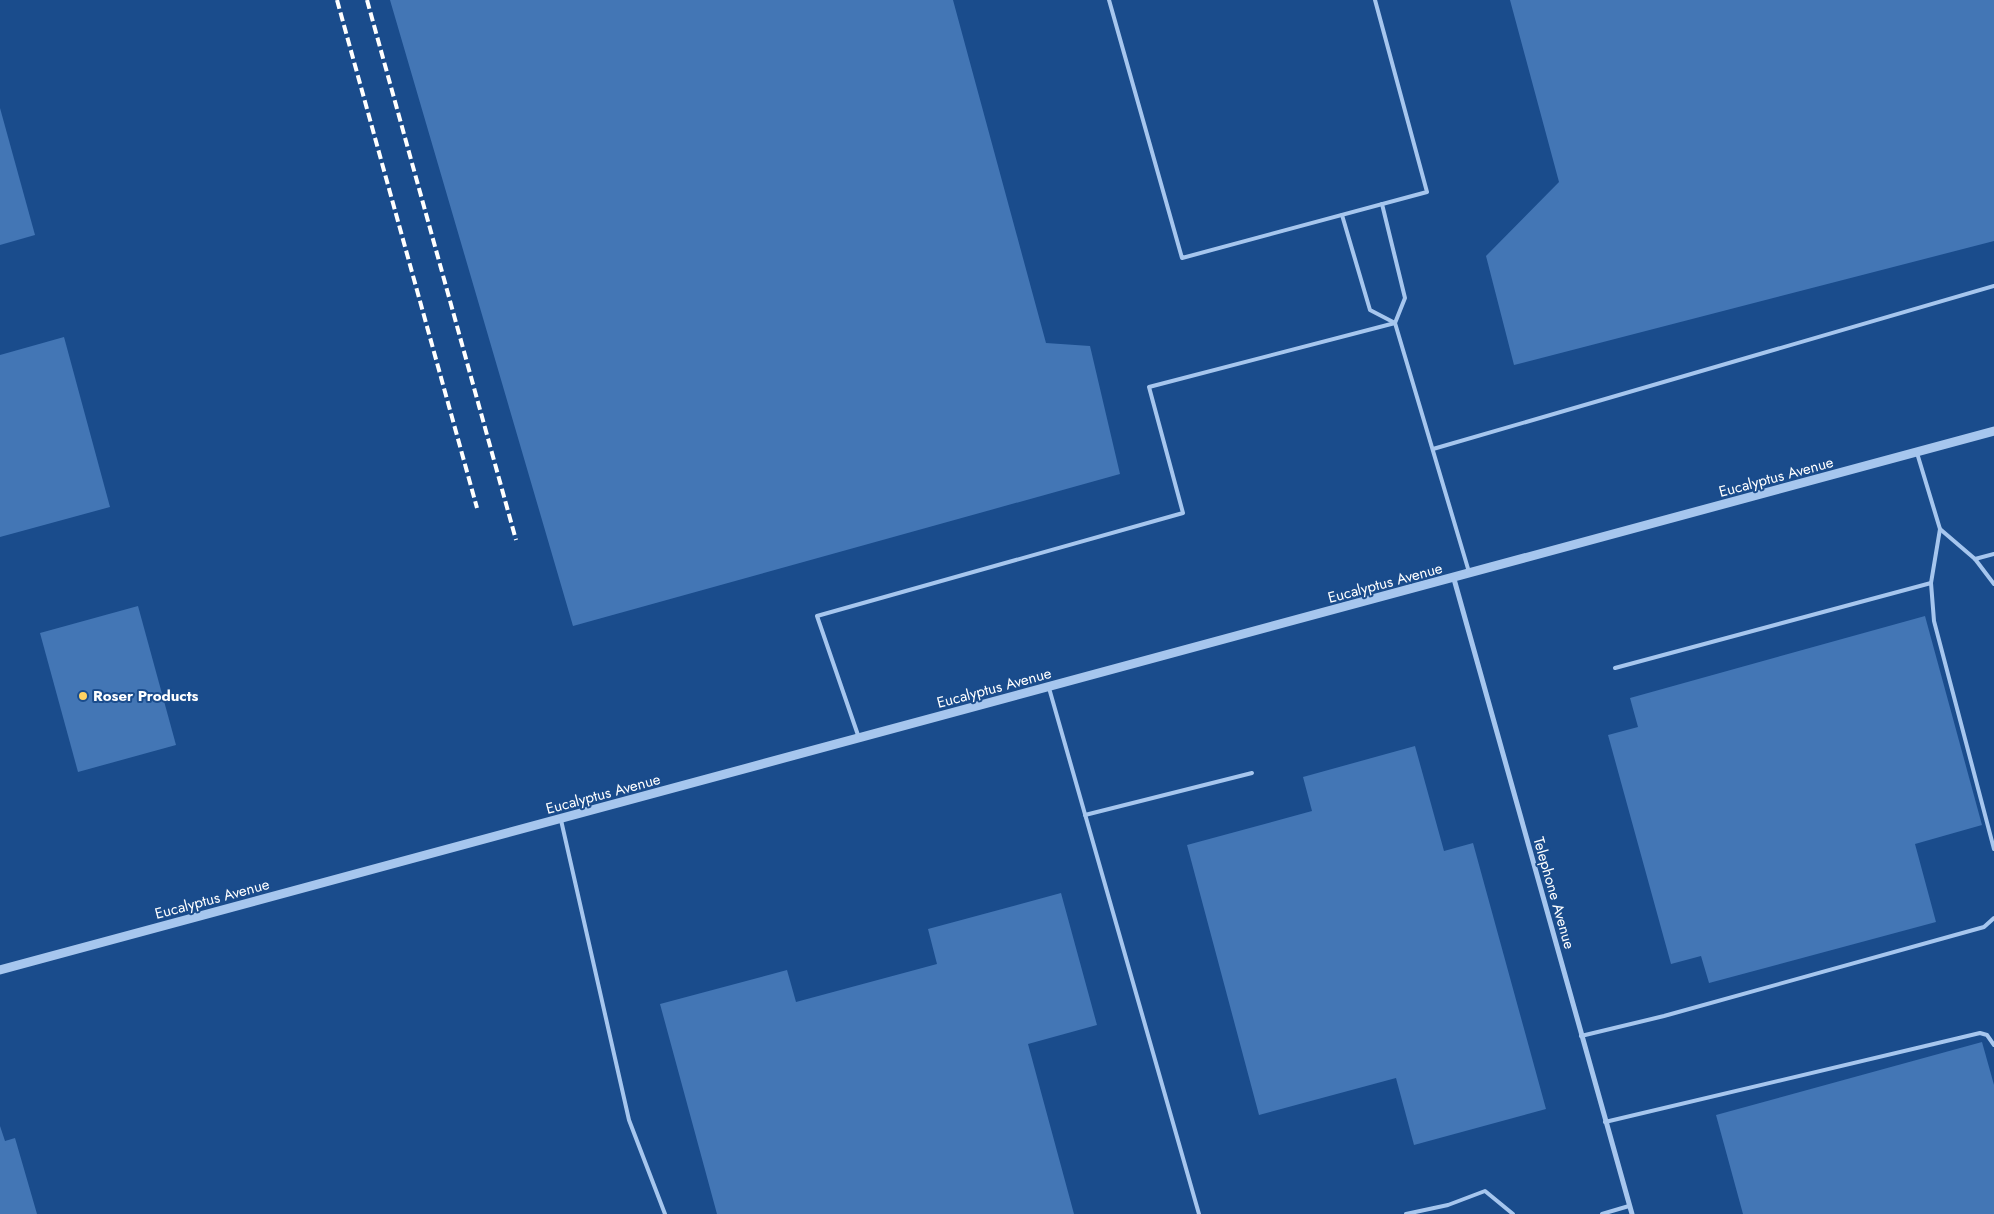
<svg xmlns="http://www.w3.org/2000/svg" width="1994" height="1214" viewBox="0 0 1994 1214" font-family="Jost,sans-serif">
<rect width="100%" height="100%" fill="#1a4c8c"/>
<g fill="#4376b5">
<path d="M390 0H953L1046 343 1090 346 1120 474 573 626Z"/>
<path d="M1510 0H1994V241L1514 365 1486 256 1559 182Z"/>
<path d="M0 108 35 235 0 245Z"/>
<path d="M64 337 110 507 0 537V355Z"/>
<path d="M138 606 176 745 78 772 40 633Z"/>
<path d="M1925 616 1982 825 1915 844 1936 922 1709 983 1701 956 1671 964 1608 735 1638 727 1630 698Z"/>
<path d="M1415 746 1444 851 1473 843 1546 1109 1414 1145 1396 1078 1259 1115 1187 845 1312 811 1303 777Z"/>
<path d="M1061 893 1097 1025 1028 1044 1074 1214H717L660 1004 787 970 796 1002 937 964 928 929Z"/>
<path d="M1982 1042 1994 1085V1214H1743L1716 1115Z"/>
<path d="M0 1126 5 1141 15 1138 37 1214H0Z"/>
</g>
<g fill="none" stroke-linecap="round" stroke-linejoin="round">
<g stroke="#a6c6ee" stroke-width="4">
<path d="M1109 0 1182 258 1427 192 1375 0"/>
<path d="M1382 204 1405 298 1395 323 1469 572"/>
<path d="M1342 215 1370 310 1395 323"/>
<path d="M1433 449 1994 286"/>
<path d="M1917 453 1940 529 1931 583 1934 621 1994 849"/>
<path d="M1940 529 1975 559 1994 584"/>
<path d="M1975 559 1994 554"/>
<path d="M1615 668 1931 583"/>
<path d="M1049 688 1199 1214"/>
<path d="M859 738 817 616 1183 513 1149 387 1395 323"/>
<path d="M1085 815 1252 773"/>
<path d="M561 820 629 1120 665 1214"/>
<path d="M1581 1036 1664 1016 1984 927 1994 918"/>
<path d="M1605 1122 1980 1033 1987 1035 1994 1045"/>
<path d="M1406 1214 1448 1205 1485 1191 1513 1214"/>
<path d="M1602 1214 1629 1206"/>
</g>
<path stroke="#a6c6ee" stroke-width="5" d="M1454 579 1632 1214"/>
<path stroke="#a6c6ee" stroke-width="9" d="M0 970 1994 431"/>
<g stroke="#fff" stroke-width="4" stroke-dasharray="9 4" stroke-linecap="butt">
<path d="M337 0 477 508"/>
<path d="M367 0 516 540"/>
</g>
</g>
<circle fill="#ffd262" stroke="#1a4c8c" stroke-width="2" cx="83" cy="696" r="5"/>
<g text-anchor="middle" stroke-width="4" stroke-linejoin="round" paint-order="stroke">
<g font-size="15" fill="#fff" stroke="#1a4c8c">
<text transform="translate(1776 477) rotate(-15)" y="5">Eucalyptus Avenue</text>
<text transform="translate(1385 583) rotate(-15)" y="5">Eucalyptus Avenue</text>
<text transform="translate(994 688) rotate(-15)" y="5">Eucalyptus Avenue</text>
<text transform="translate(603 794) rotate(-15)" y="5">Eucalyptus Avenue</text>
<text transform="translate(1554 893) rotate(74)" y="5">Telephone Avenue</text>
<text transform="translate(212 899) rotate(-15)" y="5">Eucalyptus Avenue</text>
</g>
<g font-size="15" font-weight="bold" fill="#fff" stroke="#1a4c8c" text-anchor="start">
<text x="93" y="701">Roser Products</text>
</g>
</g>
</svg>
